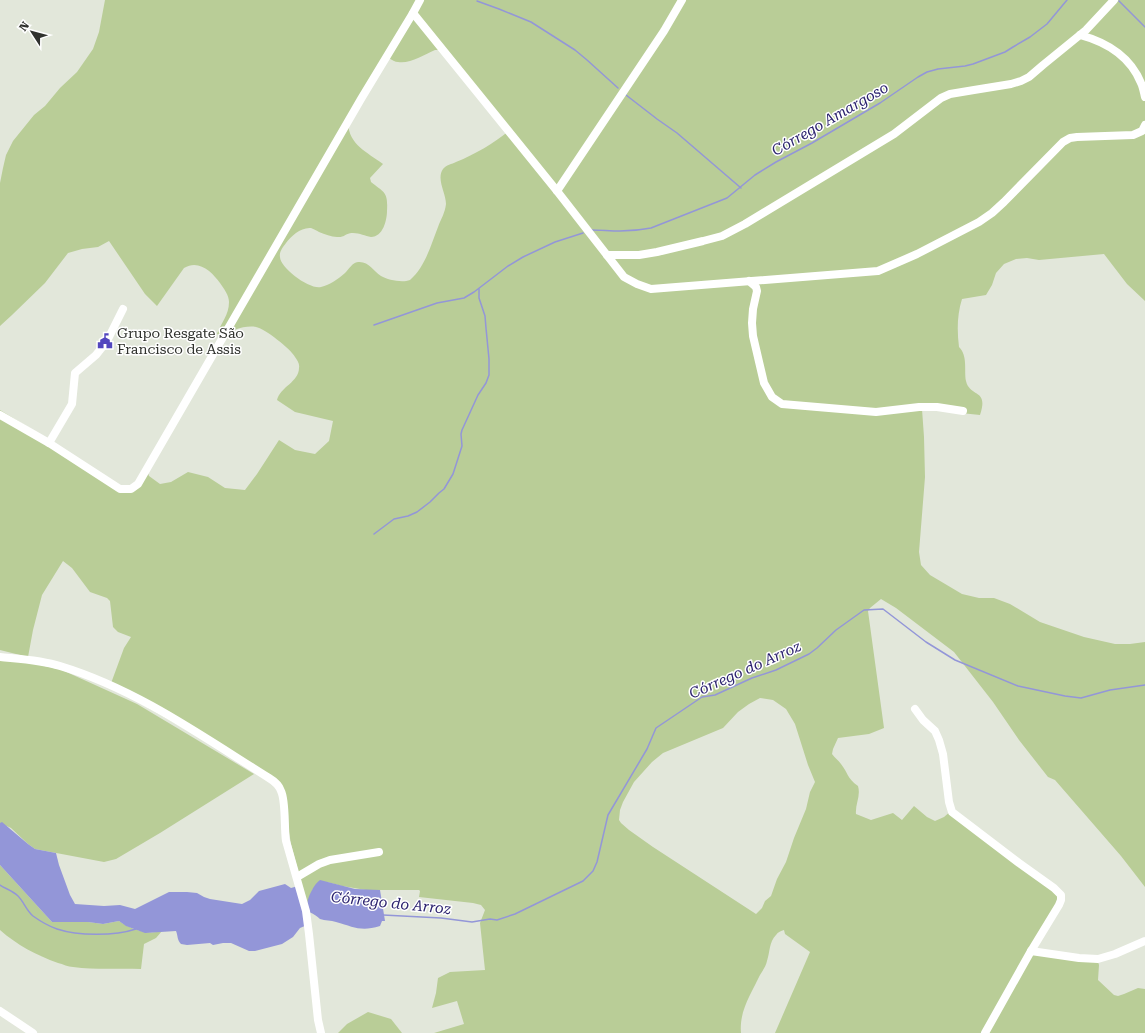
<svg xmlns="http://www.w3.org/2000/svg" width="1145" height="1033" viewBox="0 0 1145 1033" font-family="'Roboto Serif',serif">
<rect width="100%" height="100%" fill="#e2e7da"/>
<g fill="#b9cd97" fill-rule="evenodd">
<path d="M105 0H1145V301L1127 284 1104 254 1039 260 1027 258 1016 259 1004 264 996 273 992 285 986 295 962 299C957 315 957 331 959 347 968 356 964 370 966 381 970 398 989 388 980 415L922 409 924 437 925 477 919 552 921 565 930 575 962 594 979 598H994L1010 604 1040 622 1084 637 1115 644H1130L1145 642V887L1121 856 1055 780 1048 777 1019 740 993 702 954 652 896 608 881 599 870 608 868 611 884 728 869 734 838 738 833 749 832 754C835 758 838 760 841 764 848 773 847 778 858 786 861 796 855 804 856 814L871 820 893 813 902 820 914 806 927 817 935 821 944 817 952 810 1063 894 1033 952 1098 962 1099 965 1098 980 1114 995 1118 996 1124 994 1138 988 1145 989V1033H775L810 952 785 934 784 930C781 931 778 932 776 935 769 942 770 952 767 961 766 966 763 970 760 975 751 994 739 1011 741 1033H434L464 1024 457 1001 432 1008 436 993 438 978 450 972 485 970 480 923 485 910 481 905 473 903 419 897 420 891 419 890H366L342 886 327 882 313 889 307 905 291 844 289 832 275 781 110 686 124 648 131 637 118 632 113 627 110 601 107 598 90 592 72 568 63 561 42 595 33 630 28 657 0 650V410L51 441 121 486H134L146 467 149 476 160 484 171 482 188 472 208 477 225 488 245 490 257 474 279 440 295 450 315 454 329 441 333 421 295 412 277 400C280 387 299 382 299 368 300 364 297 360 295 357 291 349 264 328 256 327 244 325 231 331 221 336L217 334C221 323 229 315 229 302 229 295 224 289 220 283 212 272 199 259 184 268L157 306 145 294 109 241 98 247 82 249 68 253 45 283 12 315 0 326V183L3 168 6 155 13 141 34 115 45 106 60 88 77 72 93 49 99 32ZM435 50H444L509 131C492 144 476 154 456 162 452 164 446 165 443 169 436 179 446 193 446 204 445 213 441 219 438 227 431 245 425 267 410 280 402 283 388 280 381 276 373 271 369 261 358 262 352 263 349 269 345 273 338 279 330 285 321 287 310 290 280 268 280 257 279 252 283 247 286 243 291 236 301 227 311 228 314 229 317 231 319 232 325 234 331 237 337 237 344 238 347 232 353 233 360 233 365 236 371 237 383 237 387 220 387 211 388 192 385 193 371 182L370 178 383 164C367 152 349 145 348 123L389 58C392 60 395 62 398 62 410 64 424 55 435 50ZM760 698 773 700 786 709 795 724 808 765 815 782 810 792 806 809 794 838 786 862 777 879 771 896 765 901 762 908 756 914 653 847 629 830 621 823 619 820 620 810 623 802 634 782 652 762 663 753 723 728 738 712 749 704Z"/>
<path d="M0 656 62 670 137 704 254 774 160 833 116 859 104 862 35 849 28 844 11 828 0 823Z"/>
<path d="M0 865 52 922H88L103 924 119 921C132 930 147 935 162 931L156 938 144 944 141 969C118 968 96 970 73 967 68 967 63 964 58 963 36 955 17 945 0 930Z"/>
<path d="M368 1012 391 1019 402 1033H338L347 1024Z"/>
</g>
<g fill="#9396d8">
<path d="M2 822 28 844 35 849 56 853 59 865 70 895 75 904 104 906 120 905 135 909 169 892H187L197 893 204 897 210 899 242 904 250 900 259 891 285 884 291 888 298 886 307 925 300 928 293 937 282 944 255 951H249L231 943H223L213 945 210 943 187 945 181 944C177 940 178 936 176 931L145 933 126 926 119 921 103 924 88 922H52L0 865V823Z"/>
<path d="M320 880 355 889 380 890 385 921H382L380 926C361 932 354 927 336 922 331 920 325 921 320 919 317 916 314 914 309 912 309 910 308 907 307 905 307 898 314 884 320 880Z"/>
</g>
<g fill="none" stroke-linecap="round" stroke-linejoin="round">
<g stroke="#9396d8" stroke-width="1.5">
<path d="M477 1 499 9 531 22 575 50 587 60 618 88"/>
<path d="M1119 1 1145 27"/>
<path d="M626 95 657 119 677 133 741 188"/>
<path d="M591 230C601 230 610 231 620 231 630 231 641 230 651 228L727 198 755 175 776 162 812 143 880 103 918 77 927 72 938 69 965 66 973 64 1005 52 1013 47 1030 37 1047 24 1067 0"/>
<path d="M374 325 437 303 464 298 474 292 508 266 523 257 555 242 583 233"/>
<path d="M374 534 394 519 408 516 417 512 430 502 439 493 444 489 453 474 462 446 461 434 462 430 478 395 486 383 489 375V359L486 328 485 316 479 298V289"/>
<path d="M0 885C6 889 13 891 18 896 24 902 26 910 33 916 40 921 48 926 57 929 78 936 115 936 136 929"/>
<path d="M383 915 441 918 472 922 490 919 497 920 515 914 583 881 593 871 597 862 608 815 647 749 656 728 702 697 715 695 752 678 776 670 809 654 817 648 836 630 864 610 883 609 926 642 955 660 1018 686 1065 696 1081 698 1110 690 1145 685"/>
</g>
<g stroke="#fff" stroke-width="8">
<path d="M413 13 557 191 624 277 637 284 651 289 878 271 917 254 979 222 992 213 1004 202 1063 142 1070 138 1077 137 1133 135 1142 131 1145 125"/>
<path d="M1080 35C1106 42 1130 56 1141 83 1143 87 1144 93 1145 97"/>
<path d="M557 191 664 31 682 0"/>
<path d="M607 255H639L657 252 703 241 722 236 745 224 894 134 941 98 950 94 974 90 1011 84 1021 81 1029 77 1043 65 1086 30 1114 0"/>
<path d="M749 281 756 287 757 291 753 309 752 323 753 336 764 383 772 397 782 404 876 412 919 407H937L963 411"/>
<path d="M0 415 49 443 120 489H131L138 484 361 99 413 13 420 0"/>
<path d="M49 443 72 404 75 373 96 355 107 341 123 309"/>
<path d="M0 657C20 659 41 660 60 666 136 689 202 736 269 778 274 781 279 785 281 791 286 801 284 828 286 841L306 911 309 934 318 1020 321 1033"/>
<path d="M915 709 923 720 935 731 939 740 943 754 949 802 952 812 1019 863 1054 888 1061 895V900L1059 905 1031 951 985 1033"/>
<path d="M297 877 319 864 330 860 379 852"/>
<path d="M1031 951 1079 958 1098 959 1115 954 1145 941"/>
<path d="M0 1011 33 1033"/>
</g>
</g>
<defs>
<g id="civic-bare" transform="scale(1.2)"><path d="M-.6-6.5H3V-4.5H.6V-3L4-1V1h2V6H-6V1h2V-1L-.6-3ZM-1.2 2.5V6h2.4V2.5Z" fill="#5246be" stroke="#fff" stroke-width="2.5" paint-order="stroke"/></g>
</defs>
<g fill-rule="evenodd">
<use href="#civic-bare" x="105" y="341"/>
</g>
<g text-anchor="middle" stroke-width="3" stroke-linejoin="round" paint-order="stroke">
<g font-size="14" fill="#30322e" stroke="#fff" text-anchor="start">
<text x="117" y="338">Grupo Resgate São<tspan x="117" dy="16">Francisco de Assis</tspan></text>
</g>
<g font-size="15" font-style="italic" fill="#2c236f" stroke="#fff">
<text transform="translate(830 119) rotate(-30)" y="5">Córrego Amargoso</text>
<text transform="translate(745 670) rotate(-24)" y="5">Córrego do Arroz</text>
<text transform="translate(391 903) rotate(6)" y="5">Córrego do Arroz</text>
</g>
</g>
<g transform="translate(32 32) rotate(306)" stroke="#ffffff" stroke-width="3" paint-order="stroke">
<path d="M0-3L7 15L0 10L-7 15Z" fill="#30322e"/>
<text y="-6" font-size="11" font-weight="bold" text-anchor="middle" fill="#30322e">N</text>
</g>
</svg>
